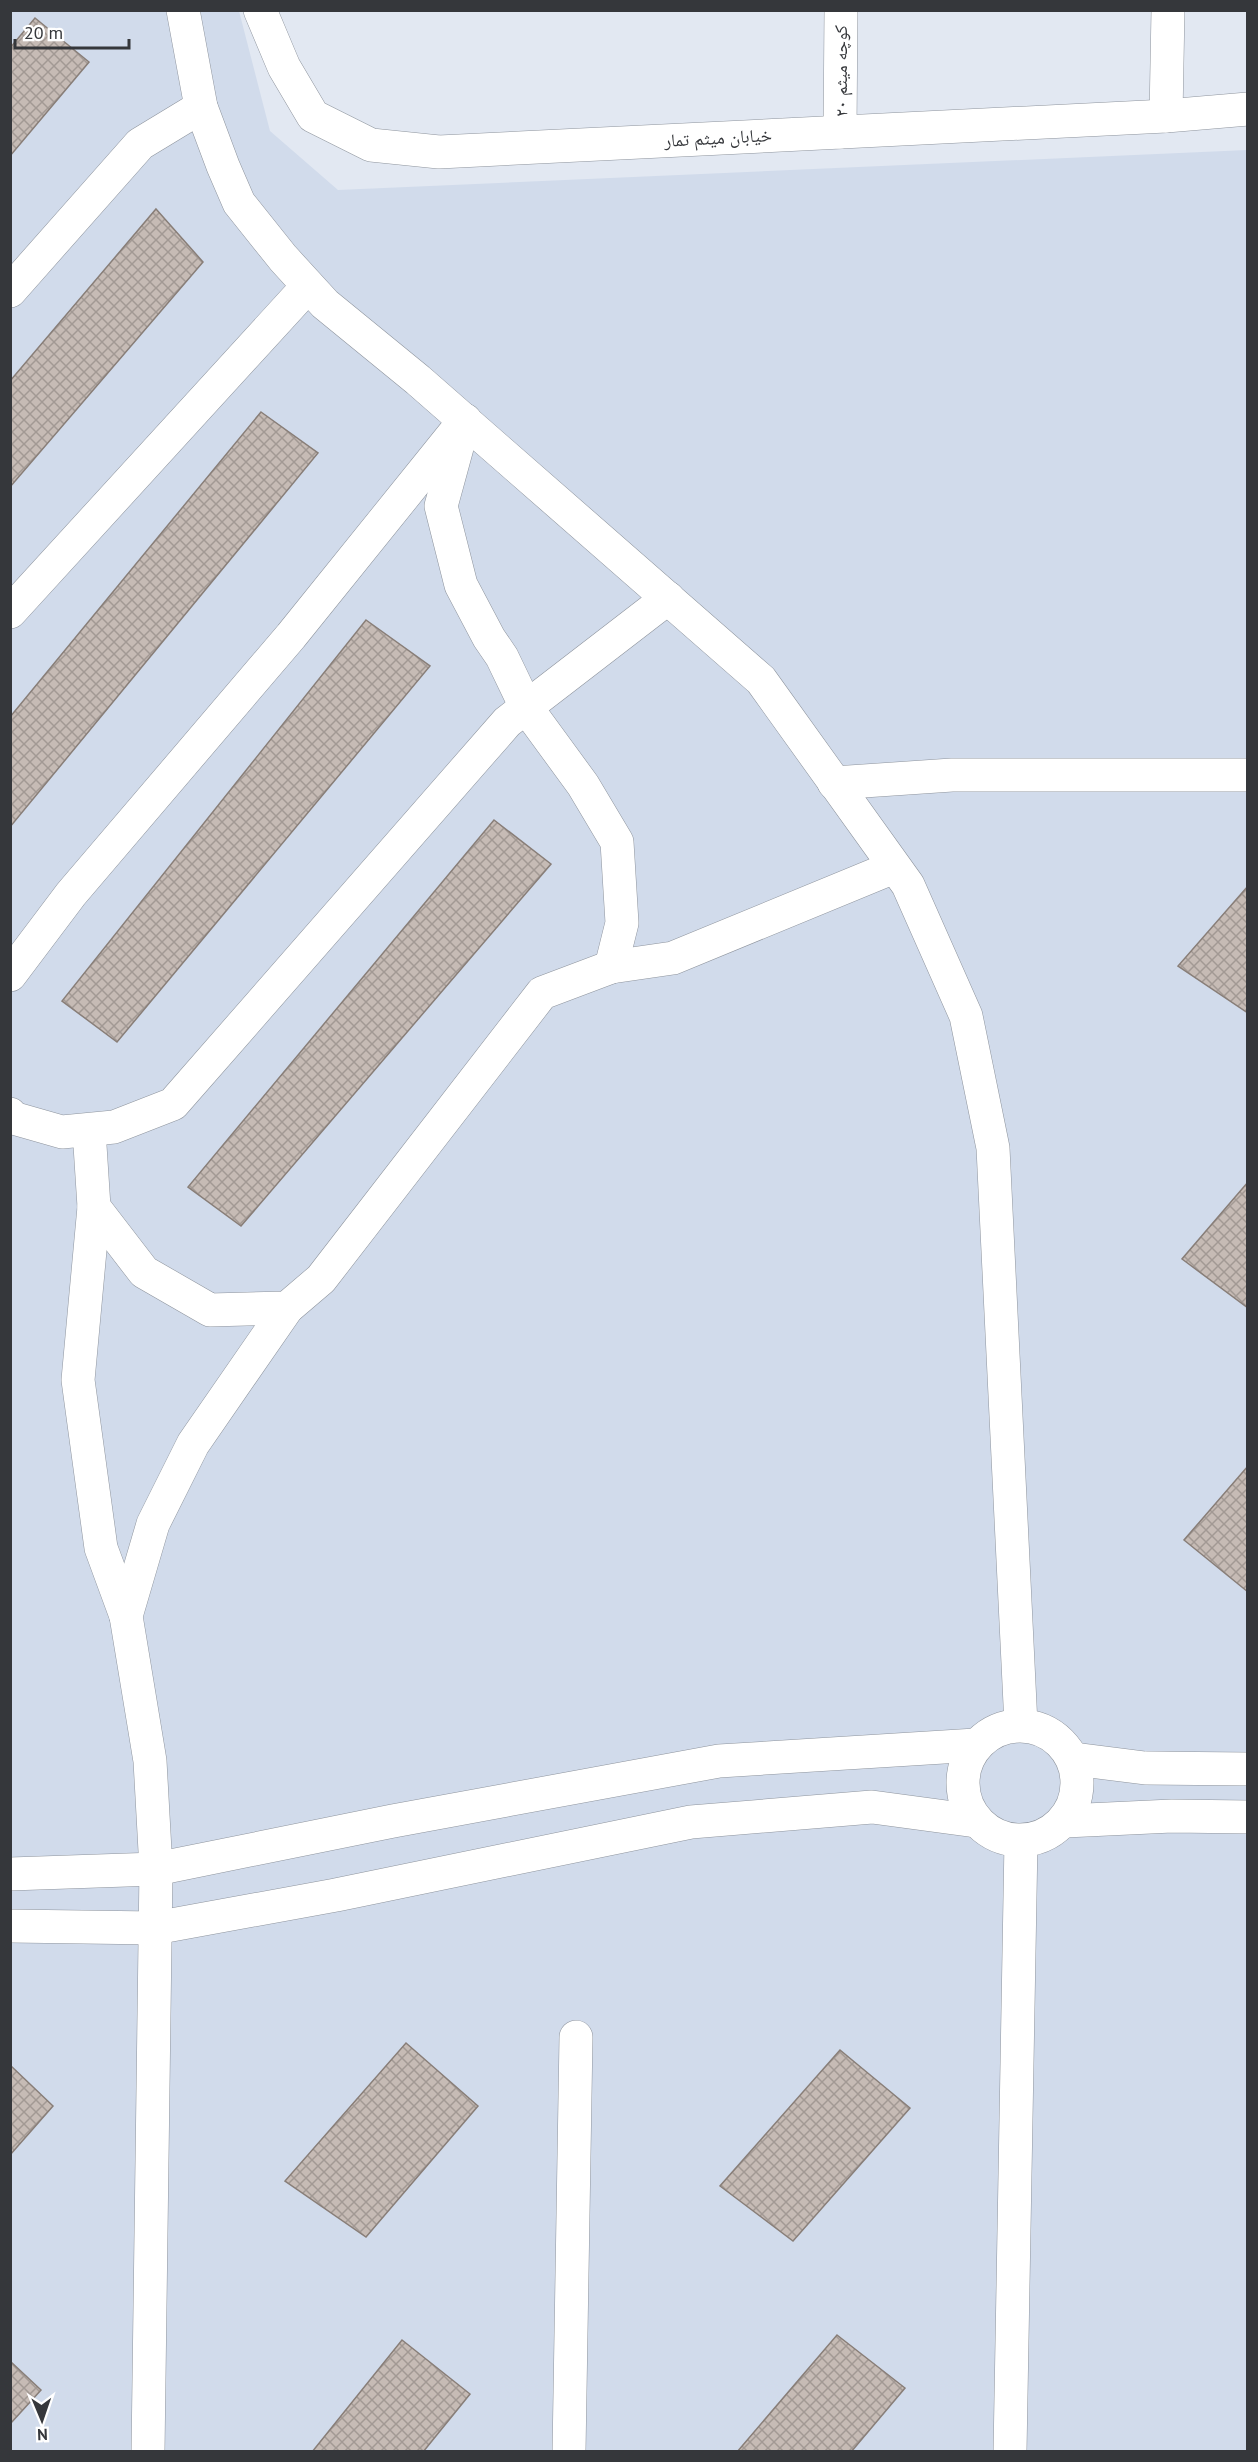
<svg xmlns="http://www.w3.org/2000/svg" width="1258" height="2462" viewBox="0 0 1258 2462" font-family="'PT Sans','Noto Naskh Arabic',sans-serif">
<defs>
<pattern id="building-cross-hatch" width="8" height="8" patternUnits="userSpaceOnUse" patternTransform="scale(1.5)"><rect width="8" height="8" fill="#c6bbb5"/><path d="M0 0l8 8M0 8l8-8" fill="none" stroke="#a29994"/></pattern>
</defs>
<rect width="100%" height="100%" fill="#e2e8f2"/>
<path fill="#d1dbeb" d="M11 11H239L270 131 338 190 1247 150V2451L11 2452Z"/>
<g fill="url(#building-cross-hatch)" stroke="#887e78" stroke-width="1.5">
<path d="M35 18 89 62 10 156V48Z"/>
<path d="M156 209 203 262 10 487V381Z"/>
<path d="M261 412 318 453 10 827V717Z"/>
<path d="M366 620 430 666 117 1042 62 1001Z"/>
<path d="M494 820 551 864 241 1226 188 1187Z"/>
<path d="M1248 886V1013L1178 966Z"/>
<path d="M1248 1182V1308L1182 1259Z"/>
<path d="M1248 1466V1592L1184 1540Z"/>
<path d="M406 2043 478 2106 366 2237 285 2181Z"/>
<path d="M840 2050 910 2108 793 2241 720 2186Z"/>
<path d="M10 2065 53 2106 10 2155Z"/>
<path d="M837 2335 905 2388 851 2452H737Z"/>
<path d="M402 2340 470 2394 423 2452H312Z"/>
<path d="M10 2361 41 2390 10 2424Z"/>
</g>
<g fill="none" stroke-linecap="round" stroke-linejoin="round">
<g stroke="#8e949d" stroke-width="34">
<g id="street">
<path d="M183 10 201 107 223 166 239 203 283 258 325 304 418 380 761 680 908 885 966 1016 993 1148 1021 1725"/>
<path d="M1166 116 1168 10"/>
<path d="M840 132 841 10"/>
<path d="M10 291 140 144 201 107"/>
<path d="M461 433 441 506 461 585 489 638 502 657 526 707 583 785 617 842 622 923 611 967"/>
<path d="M10 612 308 286"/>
<path d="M834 783 952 775H1248"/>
<path d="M10 975 71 894 291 636 465 420"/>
<path d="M10 1114 13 1118 62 1132 114 1127 173 1104 507 722 668 598"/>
<path d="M89 1130 94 1207 144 1272 210 1310 287 1308 321 1279 542 993 611 967 673 958 894 867"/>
<path d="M94 1207 78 1380 101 1548 126 1616"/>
<circle cx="1020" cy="1783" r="57"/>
<path d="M1074 1759 1145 1768 1248 1769"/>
<path d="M1065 1821 1172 1816 1248 1817"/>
<path d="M10 1874 156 1869 393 1821 719 1761 976 1745"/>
<path d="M10 1926 155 1928 336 1895 691 1822 872 1807 976 1821"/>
<path d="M148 2452 156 1869 150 1761 126 1616 153 1524 193 1444 287 1308"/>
<path d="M569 2452 576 2037"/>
<path d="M1010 2452 1021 1841"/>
</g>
</g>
<g stroke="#8e949d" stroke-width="34">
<path id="secondary" d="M260 10 284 67 313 116 371 145 439 152 1166 116 1248 109"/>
</g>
<use href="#street" stroke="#fff" stroke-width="33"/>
<use href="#secondary" stroke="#fff" stroke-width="33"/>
</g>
<g text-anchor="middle" stroke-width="4.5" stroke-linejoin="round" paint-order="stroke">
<g font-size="18" fill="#35373b" stroke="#fff">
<text transform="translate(841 71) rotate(-90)" y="6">کوچه میثم ۲۰</text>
<text transform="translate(718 138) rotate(-3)" y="6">خیابان میثم تمار</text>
</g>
</g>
<rect width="1258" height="2462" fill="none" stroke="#35373b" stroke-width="24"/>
<g transform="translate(42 2420) rotate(178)" stroke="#ffffff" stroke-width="4.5" paint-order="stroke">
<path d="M0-4.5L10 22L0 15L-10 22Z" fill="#35373b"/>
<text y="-9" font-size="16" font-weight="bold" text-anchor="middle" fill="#35373b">N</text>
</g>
<path d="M15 39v9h114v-9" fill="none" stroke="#35373b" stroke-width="3"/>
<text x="24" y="39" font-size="18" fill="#35373b" stroke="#ffffff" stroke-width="4.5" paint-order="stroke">20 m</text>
</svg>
